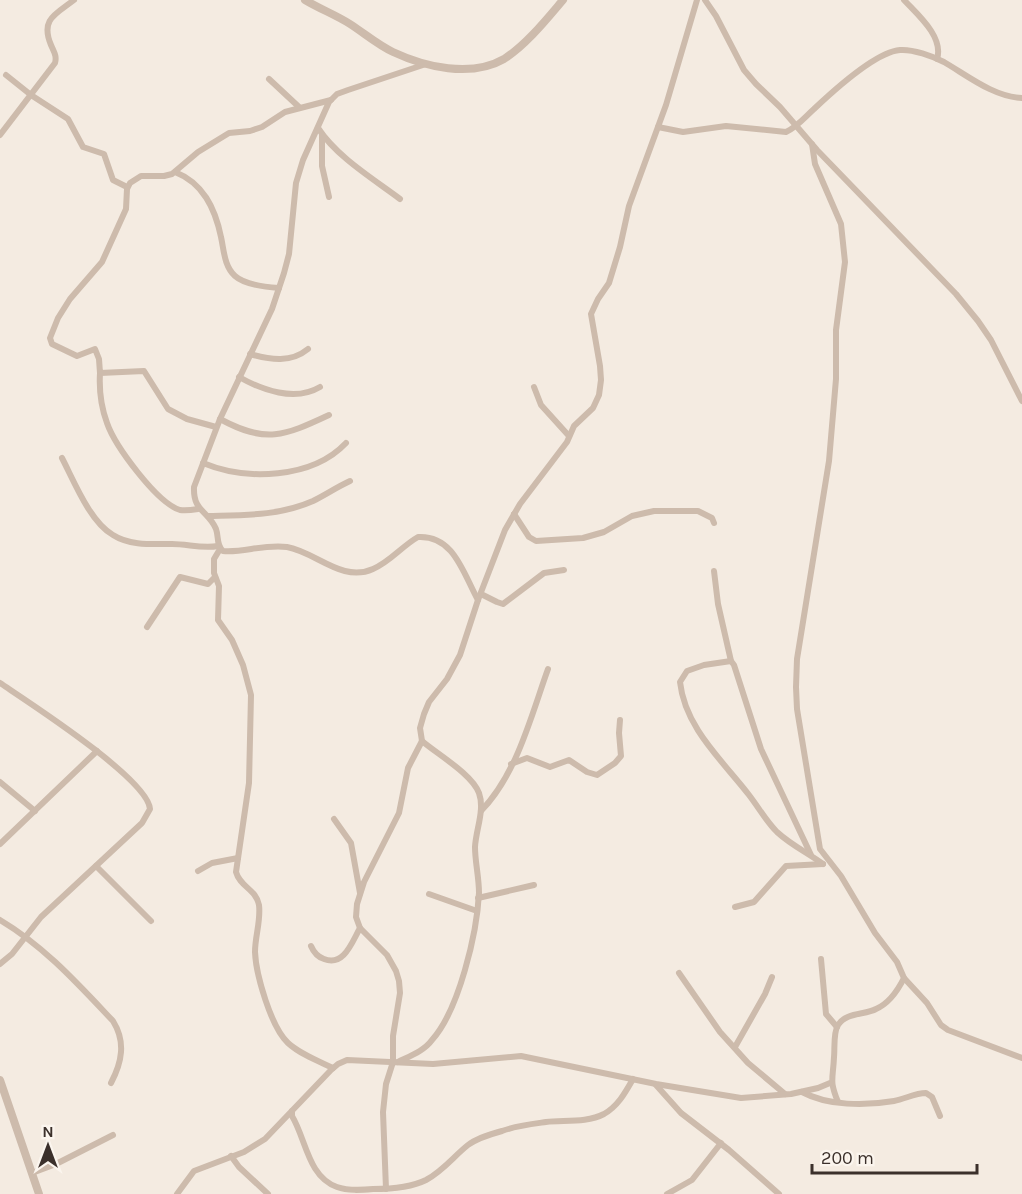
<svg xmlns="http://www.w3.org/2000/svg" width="1022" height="1194" viewBox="0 0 1022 1194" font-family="Karla,sans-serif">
<rect width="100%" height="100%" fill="#f4ebe1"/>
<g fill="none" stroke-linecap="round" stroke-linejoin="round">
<g stroke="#cdbbac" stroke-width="6">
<path d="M705 0 716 16 744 70 756 84 780 107 817 150 956 294 978 321 991 340 1022 401"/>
<path d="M904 0C918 15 944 37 937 59"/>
<path d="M426 64 348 90 337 94 329 102 303 160 296 183 289 254 284 273 272 309 220 419 194 487C193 512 208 510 216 529 219 537 216 545 223 551 243 553 263 544 287 547 316 552 342 583 373 569 390 562 402 546 418 537 454 535 463 573 478 600"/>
<path d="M6 75 31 95 68 119 83 147 104 154 113 180 127 187"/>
<path d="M269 79 299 107"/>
<path d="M658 127 683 132 726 126 786 132C797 127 805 117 814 109 832 92 876 52 900 50 913 49 932 56 944 62 968 76 994 97 1022 98"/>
<path d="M318 128C337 157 372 178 400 199"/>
<path d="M0 135 55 63C57 56 54 52 51 45 40 19 56 14 74 0"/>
<path d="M322 135V166L329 197"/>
<path d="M812 144 815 164 841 224 845 262 836 330V379L829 461 797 659 796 687 797 709 820 849 841 876 875 933 897 962 904 978C898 990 890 1003 876 1009 865 1015 846 1012 838 1025 833 1033 835 1048 834 1057 833 1080 829 1080 838 1102"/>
<path d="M175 172C203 183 215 208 221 237 224 250 224 266 235 276 245 285 265 287 279 288"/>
<path d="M250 354C271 360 291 363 308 349"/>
<path d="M100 373C99 390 101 407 107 423 115 446 157 503 180 510 186 511 192 510 198 509"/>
<path d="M239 377C262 390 295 402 320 387"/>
<path d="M534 387 541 405 569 436"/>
<path d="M220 419C266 444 284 436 329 415"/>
<path d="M216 427 187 419 168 409 144 371 100 373 99 359 95 349 77 356 52 344 50 338 58 318 70 299 102 262 126 209 127 189 130 183 141 176H164L172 174 198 152 229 133 250 131 262 127 285 112 331 100"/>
<path d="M62 458C74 481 90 522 113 535 130 546 153 544 172 544 188 544 202 549 218 546"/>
<path d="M203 463C246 481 312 479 346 443"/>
<path d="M514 514 529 537 536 541 583 538 604 532 632 516 654 511H698L712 518 714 523"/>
<path d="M208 516C244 515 279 516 313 501 325 495 337 487 350 481"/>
<path d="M220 549 214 559V573L219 586 218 620 232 640 243 665 251 695 249 783 236 872C240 887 256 889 259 905 261 921 255 936 255 952 256 975 271 1027 288 1043 300 1054 318 1061 333 1068"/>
<path d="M714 571 718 604 731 661 734 665 761 749 811 855"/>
<path d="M481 594 497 602 503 604 544 573 564 570"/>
<path d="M147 627 180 577 208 584 215 577"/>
<path d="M731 661 704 665 687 671 680 682C685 728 723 761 749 795 759 808 766 821 777 832 791 845 808 853 823 864"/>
<path d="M0 683C28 702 148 779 150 809L142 823 41 917 12 954 0 964"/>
<path d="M511 764 527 758 550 767 569 760 587 772 597 775 615 763 621 756 619 733 620 720"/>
<path d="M0 782 35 811"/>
<path d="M481 811C517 774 531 716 548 669"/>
<path d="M334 819 351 843 360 893"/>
<path d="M0 844 97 751"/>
<path d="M96 866 151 921"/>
<path d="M198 871 212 863 238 858"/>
<path d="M429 894 477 911"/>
<path d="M478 898 534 885"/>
<path d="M735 907 754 902 786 866 823 864"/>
<path d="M0 920C44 946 78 984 113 1021 126 1042 122 1062 111 1083"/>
<path d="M311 946C314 953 318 957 324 959 344 967 352 942 360 928"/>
<path d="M821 959 826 1014 837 1027"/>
<path d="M679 973 720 1032 748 1063 785 1094"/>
<path d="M904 978 927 1003 941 1025 948 1030 1022 1058"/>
<path d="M735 1047 765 994 772 977"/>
<path d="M398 1062C410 1056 424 1051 432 1040 459 1010 477 933 479 893 479 877 475 862 475 847 476 829 485 810 479 793 472 774 437 754 422 741"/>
<path d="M656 1085 681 1113 729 1150 779 1194"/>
<path d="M802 1092C828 1106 865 1106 894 1101 905 1099 915 1093 926 1093L932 1097 940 1116"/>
<path d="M292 1111V1116C306 1139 308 1177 337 1187 348 1191 361 1190 373 1189 391 1189 410 1188 426 1180 443 1171 454 1156 468 1145 477 1138 491 1134 502 1131 515 1126 532 1124 546 1122 565 1120 587 1123 604 1114 618 1106 625 1093 633 1079"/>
<path d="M231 1156 239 1167 268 1194"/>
<path d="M32 1173 56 1164 113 1135"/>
<path d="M386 1189 383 1112 386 1084 393 1062V1036L400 993 399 981 396 971 387 955 360 928 356 917 357 904 364 882 399 813 408 768 422 741 420 728 424 714 429 702 447 679 460 655 478 600 505 530 520 504 567 442 574 426 593 408 599 395 601 380 600 366 591 314 598 299 609 283 620 247 629 206 666 105 697 0"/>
<path d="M177 1194 194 1171 244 1152 265 1139 331 1070 338 1064 347 1060 433 1064 521 1056 656 1084 741 1098 791 1094 818 1088 830 1083"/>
<path d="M667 1194 692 1180 721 1143"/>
</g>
<g stroke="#cdbbac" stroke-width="8">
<path d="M305 0C320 9 336 15 350 24 364 33 378 45 393 52 425 67 471 78 504 59 526 45 546 20 563 0"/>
<path d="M0 1080 39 1194"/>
</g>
</g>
<g transform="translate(48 1146)" stroke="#fbf5ee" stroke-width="4.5" paint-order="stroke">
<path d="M0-4.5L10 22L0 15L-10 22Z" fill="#3b302b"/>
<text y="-9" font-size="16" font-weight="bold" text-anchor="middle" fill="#3b302b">N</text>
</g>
<path d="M812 1164v9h165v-9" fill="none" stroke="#3b302b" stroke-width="3"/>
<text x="821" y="1164" font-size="18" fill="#3b302b" stroke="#fbf5ee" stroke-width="4.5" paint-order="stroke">200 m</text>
</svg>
